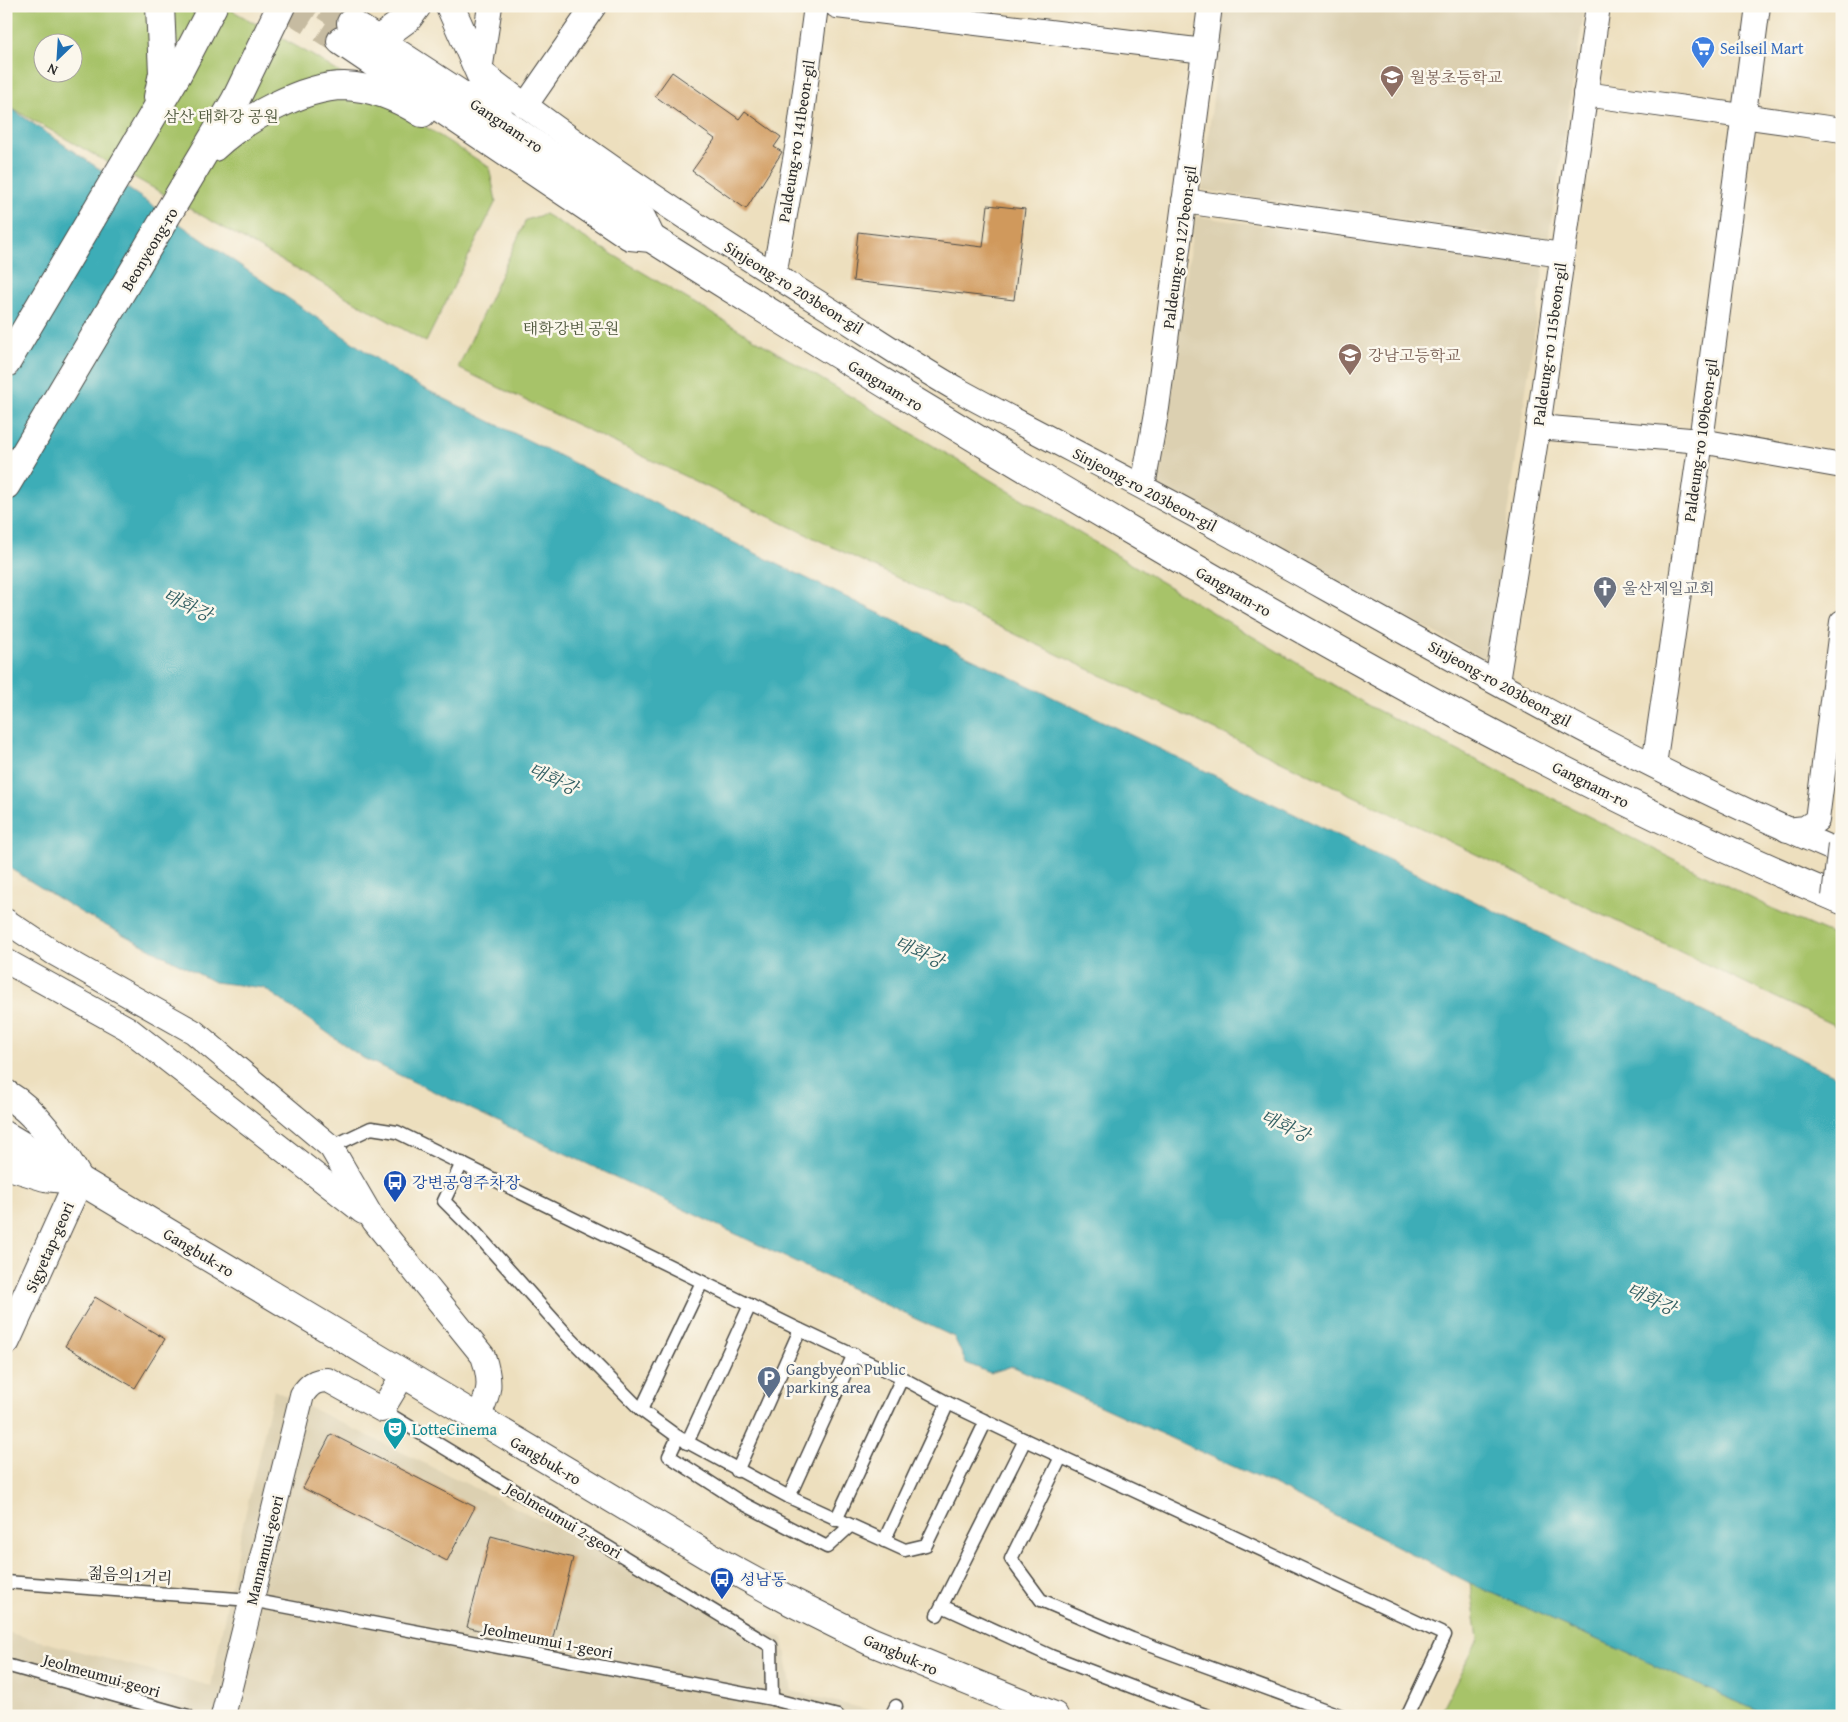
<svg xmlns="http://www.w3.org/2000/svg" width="1848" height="1722" viewBox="0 0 1848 1722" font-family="'Gentium Book Plus','Noto Serif KR',serif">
<rect width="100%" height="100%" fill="#fbf7ec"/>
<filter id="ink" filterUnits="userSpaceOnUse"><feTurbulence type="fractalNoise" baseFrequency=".02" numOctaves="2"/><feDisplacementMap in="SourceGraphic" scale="10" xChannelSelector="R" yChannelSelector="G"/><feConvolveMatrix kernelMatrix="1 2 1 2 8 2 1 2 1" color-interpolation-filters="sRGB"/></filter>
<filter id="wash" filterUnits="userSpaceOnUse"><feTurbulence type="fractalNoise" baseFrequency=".0096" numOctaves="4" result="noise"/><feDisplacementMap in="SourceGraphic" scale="20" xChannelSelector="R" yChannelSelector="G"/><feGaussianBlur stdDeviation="1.12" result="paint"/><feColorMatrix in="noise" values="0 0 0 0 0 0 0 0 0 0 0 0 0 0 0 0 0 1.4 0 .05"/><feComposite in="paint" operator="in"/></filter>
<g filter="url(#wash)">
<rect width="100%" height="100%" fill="#eddfbe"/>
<g fill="#dcd0b1">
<path d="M1224 6H1585L1548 241 1202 190Z"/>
<path d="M1195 216 1544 266 1487 660 1155 486Z"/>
<path d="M274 1390 783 1638 792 1691 894 1716H6V1632L211 1686 240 1537Z"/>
</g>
<g fill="#a7c369" stroke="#69774a" fill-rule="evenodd">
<path d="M6 6H224L310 54 489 167 496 201 426 342 6 105ZM42 42H72V72H42Z"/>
<path d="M545 214 1369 706 1771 908 1842 939V1029L458 368 526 220Z"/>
<path d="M1470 1583 1769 1716H1439L1478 1639Z"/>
</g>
<path fill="#3dadb7" stroke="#346c71" d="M6 105 409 381 765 558 1842 1079V1716H1769L1470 1583 1274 1485 1012 1366 990 1373 966 1363 954 1337 363 1058 264 988 214 982 82 913 6 866Z"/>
<g id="blocks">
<g fill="#d0995c">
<path d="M672 72 739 119 745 111 781 137 774 147 782 152 746 209 692 171 715 139 655 96Z"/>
<path d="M988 205 1025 209 1014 300 853 281 858 232 983 247Z"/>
<path d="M95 1297 165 1339 135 1388 65 1346Z"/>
<path d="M331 1434 475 1507 447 1561 303 1488Z"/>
<path d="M491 1536 573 1558 550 1649 467 1627Z"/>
</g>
</g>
</g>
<g filter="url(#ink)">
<use href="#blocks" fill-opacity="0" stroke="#484641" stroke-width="1"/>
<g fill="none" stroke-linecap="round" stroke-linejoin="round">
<g stroke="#c6bba1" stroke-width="28" stroke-dasharray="28 14" stroke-linecap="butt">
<path d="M287 6 341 41"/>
<path d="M325 6 351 23"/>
</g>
<g stroke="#484641" stroke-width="15">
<g id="lane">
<path d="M331 1147 371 1128 397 1132 800 1330 902 1378 948 1403 1025 1440 1445 1635 1407 1716"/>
<path d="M462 1163 444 1201 475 1232 568 1336 641 1410 678 1437 789 1497 905 1550 926 1545 986 1421"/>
<path d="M382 1410 771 1646 772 1699"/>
<path d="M641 1410 702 1282"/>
<path d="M678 1437 669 1456 742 1503 827 1547 850 1526"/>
<path d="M687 1443 750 1305"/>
<path d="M1061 1457 1011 1559 1041 1600 1132 1639 1342 1716"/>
<path d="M737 1471 800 1330"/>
<path d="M789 1497 854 1354"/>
<path d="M836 1520 902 1378"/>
<path d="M884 1541 948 1403"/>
<path d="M6 1582 251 1600 772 1699 838 1716"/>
<path d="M942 1606 1051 1656 1208 1716"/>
<path d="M937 1615 1025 1440"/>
<path d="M6 1665 188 1716"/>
<path d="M891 1716 896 1706"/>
</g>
</g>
<g stroke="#484641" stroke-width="26">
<g id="street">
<path d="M490 6 480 71C588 155 703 231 819 303 866 332 912 364 960 391 1048 439 1138 483 1225 532 1427 644 1628 763 1842 853"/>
<path d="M837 6 1204 51"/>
<path d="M1585 94 1842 130"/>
<path d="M525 106 594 6"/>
<path d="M1184 201 1562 255"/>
<path d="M774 275 798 143 816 6"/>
<path d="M1538 427 1701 441 1842 466"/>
<path d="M1143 486 1157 408 1210 6"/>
<path d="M1497 682 1538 427 1598 6"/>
<path d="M1654 765 1701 441 1758 6"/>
<path d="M1787 830 1805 828 1817 820 1842 622"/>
<path d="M6 921 54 953 194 1032 331 1147 374 1221 483 1356C492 1383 490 1393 477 1419"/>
<path d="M6 961 127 1028 363 1212"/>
<path d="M223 1716 302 1395C309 1385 314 1380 328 1380L382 1410 403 1375"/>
</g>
</g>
<g stroke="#484641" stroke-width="30">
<g id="secondary">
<path d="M450 6 501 121"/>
<path d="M351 23 500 120 642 219 651 238"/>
<path d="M378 40 408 18 417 6"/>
<path d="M341 41 630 236 651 238C812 340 973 438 1137 534 1365 668 1597 797 1842 900"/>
<path d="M158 97 163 73 160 6"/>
<path d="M214 147C243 120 303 86 344 86 371 87 399 98 422 113"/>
<path d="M6 363 178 73 213 6"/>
<path d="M6 485 235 101 281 6"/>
<path d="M6 1094C38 1113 59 1146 77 1176"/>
<path d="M6 1136 717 1561 792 1602 870 1641 1054 1716"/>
<path d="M6 1165 45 1177 65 1179"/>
<path d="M6 1341 79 1180"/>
</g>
</g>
<use href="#lane" stroke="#fff" stroke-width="12"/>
<use href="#street" stroke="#fff" stroke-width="24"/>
<use href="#secondary" stroke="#fff" stroke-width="28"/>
<g stroke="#484641" stroke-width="30" stroke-linecap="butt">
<path id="secondary-bridge" d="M1836 897 1842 845"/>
</g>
<use href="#secondary-bridge" stroke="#fff" stroke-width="28"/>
</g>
</g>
<defs>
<g id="supermarket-pin" transform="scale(1.25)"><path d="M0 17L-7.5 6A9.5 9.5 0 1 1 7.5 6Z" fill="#3f7fe0" stroke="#fbf7ec"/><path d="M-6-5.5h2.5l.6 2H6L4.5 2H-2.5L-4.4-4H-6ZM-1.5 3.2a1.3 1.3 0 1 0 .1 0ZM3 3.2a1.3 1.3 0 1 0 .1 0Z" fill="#fff"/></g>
<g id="school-pin" transform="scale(1.25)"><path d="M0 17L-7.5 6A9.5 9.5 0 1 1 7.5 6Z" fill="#8d6e63" stroke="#fbf7ec"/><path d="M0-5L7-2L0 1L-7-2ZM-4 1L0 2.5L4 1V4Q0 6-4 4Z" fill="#fff"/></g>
<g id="church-pin" transform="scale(1.25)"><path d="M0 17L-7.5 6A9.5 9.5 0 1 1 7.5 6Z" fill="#6b7280" stroke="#fbf7ec"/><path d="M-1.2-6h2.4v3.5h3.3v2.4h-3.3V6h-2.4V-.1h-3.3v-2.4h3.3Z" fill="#fff"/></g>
<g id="bus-pin" transform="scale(1.25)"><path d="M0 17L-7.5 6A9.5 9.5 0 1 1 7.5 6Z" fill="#1a4fb4" stroke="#fbf7ec"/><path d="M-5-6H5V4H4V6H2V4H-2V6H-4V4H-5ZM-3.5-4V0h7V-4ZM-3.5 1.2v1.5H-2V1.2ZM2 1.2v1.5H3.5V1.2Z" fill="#fff"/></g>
<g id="parking-pin" transform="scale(1.25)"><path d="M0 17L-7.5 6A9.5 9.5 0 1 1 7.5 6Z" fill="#5c6f8a" stroke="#fbf7ec"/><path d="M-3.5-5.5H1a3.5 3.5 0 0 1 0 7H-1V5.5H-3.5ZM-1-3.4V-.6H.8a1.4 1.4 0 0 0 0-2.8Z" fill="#fff"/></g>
<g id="theatre-pin" transform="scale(1.25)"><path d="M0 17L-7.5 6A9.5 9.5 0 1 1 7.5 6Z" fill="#0f9aa8" stroke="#fbf7ec"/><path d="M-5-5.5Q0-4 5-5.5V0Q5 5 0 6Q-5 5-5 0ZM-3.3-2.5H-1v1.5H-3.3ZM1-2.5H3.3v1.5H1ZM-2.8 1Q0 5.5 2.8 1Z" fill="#fff"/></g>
</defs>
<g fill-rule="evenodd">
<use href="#supermarket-pin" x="1703" y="48"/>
<use href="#school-pin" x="1392" y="77"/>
<use href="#school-pin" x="1350" y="355"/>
<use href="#church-pin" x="1605" y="588"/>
<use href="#bus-pin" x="395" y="1182"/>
<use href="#parking-pin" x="769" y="1378"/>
<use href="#theatre-pin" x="395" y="1429"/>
<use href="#bus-pin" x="722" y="1579"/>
</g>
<g text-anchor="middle" stroke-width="5" stroke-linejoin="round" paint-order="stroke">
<g font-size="16" fill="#366cbe" stroke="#fbf7ec" text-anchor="start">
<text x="1720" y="54">Seilseil Mart</text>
</g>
<g font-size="16" fill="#785e54" stroke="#fbf7ec" text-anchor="start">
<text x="1410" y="83">월봉초등학교</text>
<text x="1368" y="361">강남고등학교</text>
</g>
<g font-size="16" fill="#50593e" stroke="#fbf7ec">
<text x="221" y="122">삼산 태화강 공원</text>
<text x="571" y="334">태화강변 공원</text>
</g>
<g font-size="16" fill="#2b2b2b" stroke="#fbf7ec">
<text transform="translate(507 125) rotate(34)" y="6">Gangnam-ro</text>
<text transform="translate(796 141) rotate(-81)" y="6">Paldeung-ro 141beon-gil</text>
<text transform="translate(1179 247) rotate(-82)" y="6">Paldeung-ro 127beon-gil</text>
<text transform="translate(149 249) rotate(-59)" y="6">Beonyeong-ro</text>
<text transform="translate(794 287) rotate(32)" y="6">Sinjeong-ro 203beon-gil</text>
<text transform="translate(1549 344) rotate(-82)" y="6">Paldeung-ro 115beon-gil</text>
<text transform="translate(886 385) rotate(31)" y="6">Gangnam-ro</text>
<text transform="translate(1700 440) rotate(-82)" y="6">Paldeung-ro 109beon-gil</text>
<text transform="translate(1145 489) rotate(28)" y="6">Sinjeong-ro 203beon-gil</text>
<text transform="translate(1234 591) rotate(30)" y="6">Gangnam-ro</text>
<text transform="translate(1500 683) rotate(29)" y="6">Sinjeong-ro 203beon-gil</text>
<text transform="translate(1591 784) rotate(27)" y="6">Gangnam-ro</text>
<text transform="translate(49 1247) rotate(-66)" y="6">Sigyetap-geori</text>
<text transform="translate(199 1252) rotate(31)" y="6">Gangbuk-ro</text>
<text transform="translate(546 1460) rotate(31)" y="6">Gangbuk-ro</text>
<text transform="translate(564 1520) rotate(31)" y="6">Jeolmeumui 2-geori</text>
<text transform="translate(264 1550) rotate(-76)" y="6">Mannamui-geori</text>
<text transform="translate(130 1575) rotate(4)" y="6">젊음의1거리</text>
<text transform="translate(548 1640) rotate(11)" y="6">Jeolmeumui 1-geori</text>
<text transform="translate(901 1654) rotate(24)" y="6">Gangbuk-ro</text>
<text transform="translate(102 1675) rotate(16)" y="6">Jeolmeumui-geori</text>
</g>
<g font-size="16" fill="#5b616d" stroke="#fbf7ec" text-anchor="start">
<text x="1622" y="594">울산제일교회</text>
</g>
<g font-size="16" fill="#164399" stroke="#fbf7ec" text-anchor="start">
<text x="412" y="1188">강변공영주차장</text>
<text x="740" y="1585">성남동</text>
</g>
<g font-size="16" fill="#4e5e75" stroke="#fbf7ec" text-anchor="start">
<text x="786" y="1375">Gangbyeon Public<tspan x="786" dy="18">parking area</tspan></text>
</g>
<g font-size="16" fill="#0d838f" stroke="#fbf7ec" text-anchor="start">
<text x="412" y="1435">LotteCinema</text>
</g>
<g font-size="18" font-style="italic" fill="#325f63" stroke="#fbf7ec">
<text transform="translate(187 605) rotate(26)" y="6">태화강</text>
<text transform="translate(553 779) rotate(25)" y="6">태화강</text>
<text transform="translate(919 952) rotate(25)" y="6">태화강</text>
<text transform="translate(1285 1126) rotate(25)" y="6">태화강</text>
<text transform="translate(1651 1299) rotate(25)" y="6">태화강</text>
</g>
</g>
<rect width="1848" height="1722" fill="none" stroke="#fbf7ec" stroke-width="25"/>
<g transform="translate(58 58) rotate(205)"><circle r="24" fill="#fbf7ec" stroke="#a8a59f"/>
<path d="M0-4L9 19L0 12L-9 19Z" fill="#1f6fb2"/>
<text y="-8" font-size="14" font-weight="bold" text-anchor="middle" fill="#2b2b2b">N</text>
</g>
</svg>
